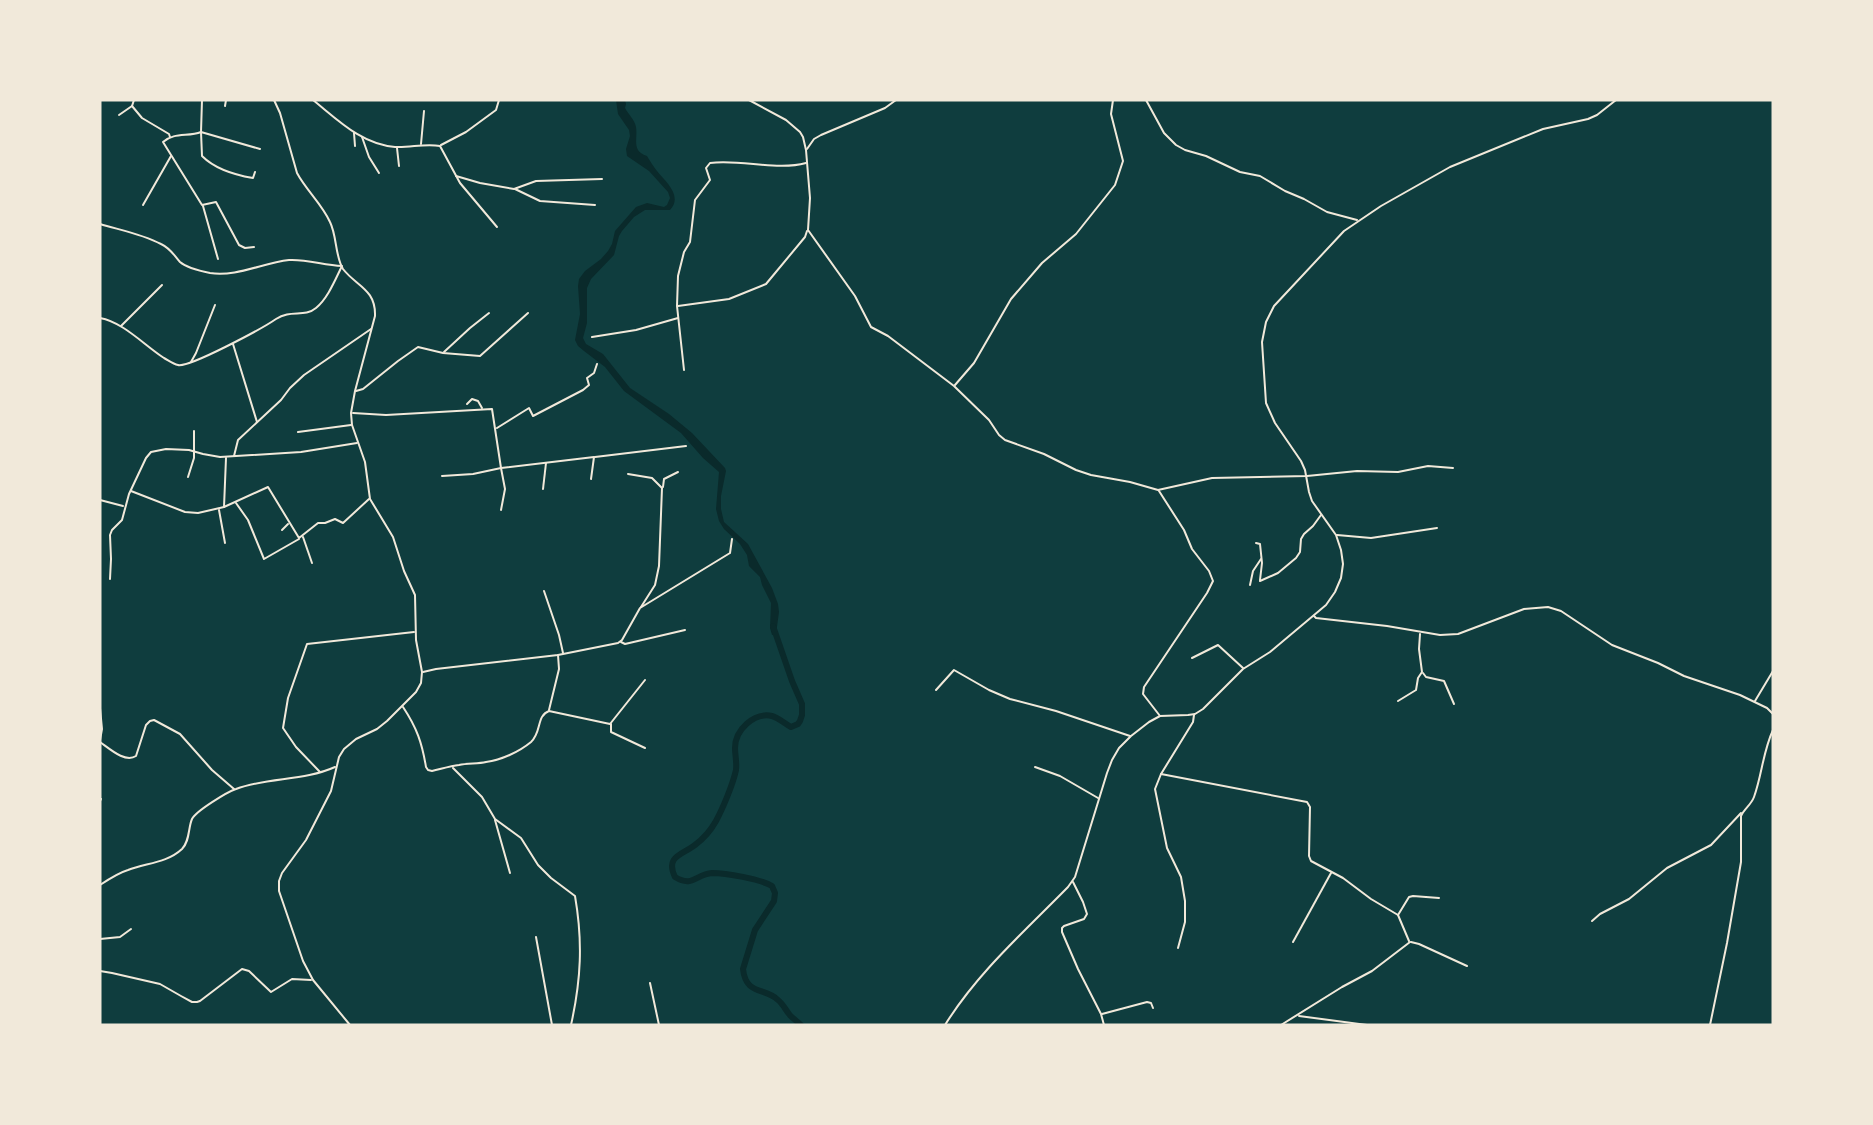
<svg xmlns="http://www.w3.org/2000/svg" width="1873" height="1125" viewBox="0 0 1873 1125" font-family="Commissioner,sans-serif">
<rect width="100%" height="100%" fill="#0f3d3e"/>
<path fill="#0a2a2b" d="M616 100H625L626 104 625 108C628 114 635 120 636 127 638 139 631 151 647 156 650 161 653 166 657 171 666 182 683 196 670 210H645L634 217 622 231 619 236 614 255 591 279 587 288V323L583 338 586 344 603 354 630 388 669 414 692 433 725 468 726 471 721 496V509L724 522 748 544 772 588 778 604 779 612 776 634 772 635 770 628 771 603 762 585 760 577 749 566 747 555 740 544 724 529 719 521 716 509 719 472 703 458 681 433 624 391 605 367 584 351 578 346 575 340 580 314 578 286 579 279 585 271 601 259 608 251 612 244 615 231 636 207 647 203 664 207 667 205 670 198 668 192 649 171 627 156 626 149 630 136 629 130 618 114Z"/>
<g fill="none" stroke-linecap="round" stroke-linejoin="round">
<path stroke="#0a2a2b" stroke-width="6" d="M773 626 792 681 802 704V715L800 721 798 724 791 727C785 724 779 718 772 716 754 712 735 730 735 748 735 755 737 762 736 770 733 784 723 808 716 821 711 830 703 839 695 845 682 855 665 856 675 877 693 888 696 874 712 873 726 873 760 879 772 886L775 893 774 901 755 930 743 969C746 996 765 987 778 1000 783 1004 785 1009 789 1014 792 1018 797 1021 801 1025"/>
<g stroke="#f1e9da" stroke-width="2">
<path d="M202 100 201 132C188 137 174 132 163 142L202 205 216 202 239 245 245 248 254 247"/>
<path d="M274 100 280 113 297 173C306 190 322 204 330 222 337 236 335 256 343 269 356 286 376 289 375 316L355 391 351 413 352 425 365 462 370 499 393 537 404 571 415 595 416 640 422 672 421 683 416 692 387 721 377 729 356 739 344 749 339 757 331 791 306 840 282 873 279 881V891L303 961 313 980 350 1025"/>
<path d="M313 100C338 120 361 144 395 147 410 148 425 143 440 146L460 183 497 227"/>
<path d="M749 100 786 120 800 132 803 137 806 150 810 198 808 230 855 296 871 327 888 336 954 386 989 420 999 435 1005 440 1044 454 1076 470 1091 475 1130 482 1158 490 1212 478 1307 476 1357 471 1398 472 1428 466 1453 468"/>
<path d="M1146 100 1164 133 1176 145 1185 150 1206 156 1240 172 1260 176 1285 191 1304 199 1327 212 1357 220"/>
<path d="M132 106 142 118 169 134 170 137"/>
<path d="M225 106 226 100"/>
<path d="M119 115 132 106 134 100"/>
<path d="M354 133 355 146"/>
<path d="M362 137 369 157 379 173"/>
<path d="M421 144 424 111"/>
<path d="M441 145 466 132 496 110 499 100"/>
<path d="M397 148 399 166"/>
<path d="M807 149 814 139 821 135 885 108 896 100"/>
<path d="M255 172 253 178C235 175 215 169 202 156L201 132 260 149"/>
<path d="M456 176 480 183 514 189 536 181 602 179"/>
<path d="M515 189 540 201 595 205"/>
<path d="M143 205 171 156"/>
<path d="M203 206 218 259"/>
<path d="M100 224C120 230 142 234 161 244 170 248 174 255 180 262 187 268 200 271 210 273 237 277 262 263 289 260 307 259 323 265 342 266 335 280 328 298 316 308 304 318 291 309 276 319 263 328 189 368 178 365 173 364 168 360 164 358 144 345 123 322 100 318"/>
<path d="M678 306 729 299 766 284 805 237 807 231"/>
<path d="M121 326 162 285"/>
<path d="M592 337 636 330 678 318"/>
<path d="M233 344 257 422"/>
<path d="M444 352 470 328 489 313"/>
<path d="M191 362 196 353 215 305"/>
<path d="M684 370 677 306 678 276 684 252 690 242 695 200 710 180 706 168 710 163C741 159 777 171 806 163"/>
<path d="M955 385 974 363 1011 299 1042 263 1076 234 1115 185 1123 161 1111 114 1113 100"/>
<path d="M356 391 363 389 398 361 418 347 443 353 480 356 528 313"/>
<path d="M467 404 472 399 478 401 482 408"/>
<path d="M353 413 386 415 492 409 501 468 473 474 442 476"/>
<path d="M497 428 529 408 533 416 583 390 589 385 587 378 594 373 597 364"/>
<path d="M298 432 351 425"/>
<path d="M234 456 238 440 281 400 290 388 304 375 371 329"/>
<path d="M595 457 686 446"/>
<path d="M628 474 652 478 662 488 659 566 655 585 641 607"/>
<path d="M188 477 194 458V431"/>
<path d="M663 487 664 479 678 472"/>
<path d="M543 489 546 463"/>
<path d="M131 491 185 512 198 513 224 507 268 487 299 538 318 523H325L335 519 343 523 369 499"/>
<path d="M1159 491 1184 530 1192 549 1209 571 1213 581 1207 593 1144 687 1143 694 1160 716"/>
<path d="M100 500 123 506"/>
<path d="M236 503 248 520 264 559 299 539"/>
<path d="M224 507 226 458"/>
<path d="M219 510 225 543"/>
<path d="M501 510 505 489 501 468 594 457 591 479"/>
<path d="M282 530 288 524"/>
<path d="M1337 535 1371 538 1437 528"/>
<path d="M303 537 312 563"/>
<path d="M1256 543 1260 544 1262 563 1260 580"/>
<path d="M110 579 111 559 110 535 112 530 122 520 129 494 146 458 151 452 166 449 189 450 203 454 220 457 301 452 357 443"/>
<path d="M1260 581 1278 573 1296 558 1300 552 1301 539 1304 534 1313 526 1321 515"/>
<path d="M1250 585 1253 571 1261 559"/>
<path d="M544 591 559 635 563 653"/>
<path d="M1314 616 1316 618 1387 626 1440 635 1458 634 1524 609 1548 607 1561 611 1612 645 1658 663 1684 676 1740 695 1767 708 1773 714"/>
<path d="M621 642 625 644 685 630"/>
<path d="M1192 658 1218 645 1243 668"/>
<path d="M423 672 436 669 558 655 618 643 622 640 640 608 730 553 732 539"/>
<path d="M1423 673 1426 677 1444 681 1454 704"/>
<path d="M936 690 954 670 989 690 1010 699 1056 711 1130 736"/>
<path d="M1398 701 1416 690 1418 678 1422 672 1419 649 1420 634"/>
<path d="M1755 701 1773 671"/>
<path d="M403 707C417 728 422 743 426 767L428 770 432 771C441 769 450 766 459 765 468 763 478 764 486 762 501 760 519 752 531 742 542 732 536 716 549 711L610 724 645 680"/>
<path d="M100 708 102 729 100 740"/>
<path d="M549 710 559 669 558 655"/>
<path d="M611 724V732L645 748"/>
<path d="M100 742C110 749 125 763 136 756L146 725 150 721 154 720 180 734 212 770 234 789"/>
<path d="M1035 767 1060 776 1098 798"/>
<path d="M453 768 482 797 495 819 521 838 538 865 551 878 575 896C583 942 581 980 571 1025"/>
<path d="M320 772 296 747 283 728 288 698 307 644 414 632"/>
<path d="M1161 774 1307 802 1310 807 1309 856 1311 861 1343 878 1371 899 1398 915"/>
<path d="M100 801 101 799"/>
<path d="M495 820 510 873"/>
<path d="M1073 882 1083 902 1087 914 1084 919 1064 926 1062 928V932L1078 969 1101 1014 1104 1025"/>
<path d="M100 885C109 879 118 873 128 870 146 863 167 863 182 849 190 841 188 828 192 819 196 811 227 792 236 789 268 777 304 781 335 767"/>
<path d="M1592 921 1600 914 1629 899 1667 868 1711 845 1741 813"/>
<path d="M536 937 552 1025"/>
<path d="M100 939 120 937 131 929"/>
<path d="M1409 941 1398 915 1409 897 1413 896 1439 898"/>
<path d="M1293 942 1331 873"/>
<path d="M1411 942 1419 944 1467 966"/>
<path d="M1178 948 1185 922V901L1181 877 1167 848 1155 789 1161 774 1193 722 1194 715"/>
<path d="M100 971 112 973 160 984 181 996 192 1002H197L200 1001 242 969 249 971 271 992 292 979 311 980"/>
<path d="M650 983 659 1025"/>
<path d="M1102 1014 1147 1002 1151 1003 1153 1008"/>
<path d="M1299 1016 1367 1025"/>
<path d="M945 1025C978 972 1025 931 1068 887L1075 877 1107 773 1112 760 1119 748 1131 736 1149 722 1160 716 1188 715 1195 714 1203 709 1243 669 1270 652 1326 605 1335 592 1341 578 1343 564 1341 550 1336 535 1312 501 1309 492 1305 470 1301 461 1275 423 1266 403 1262 342 1266 322 1274 306 1344 231 1381 206 1450 167 1543 129 1588 119 1597 115 1616 100"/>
<path d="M1281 1025 1342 987 1372 971 1410 942"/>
<path d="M1710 1025 1727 943 1741 862V816C1744 809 1751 805 1754 797 1762 775 1763 751 1773 730"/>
</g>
</g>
<rect width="1873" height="1125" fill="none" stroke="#f1e9da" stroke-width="203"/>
</svg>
